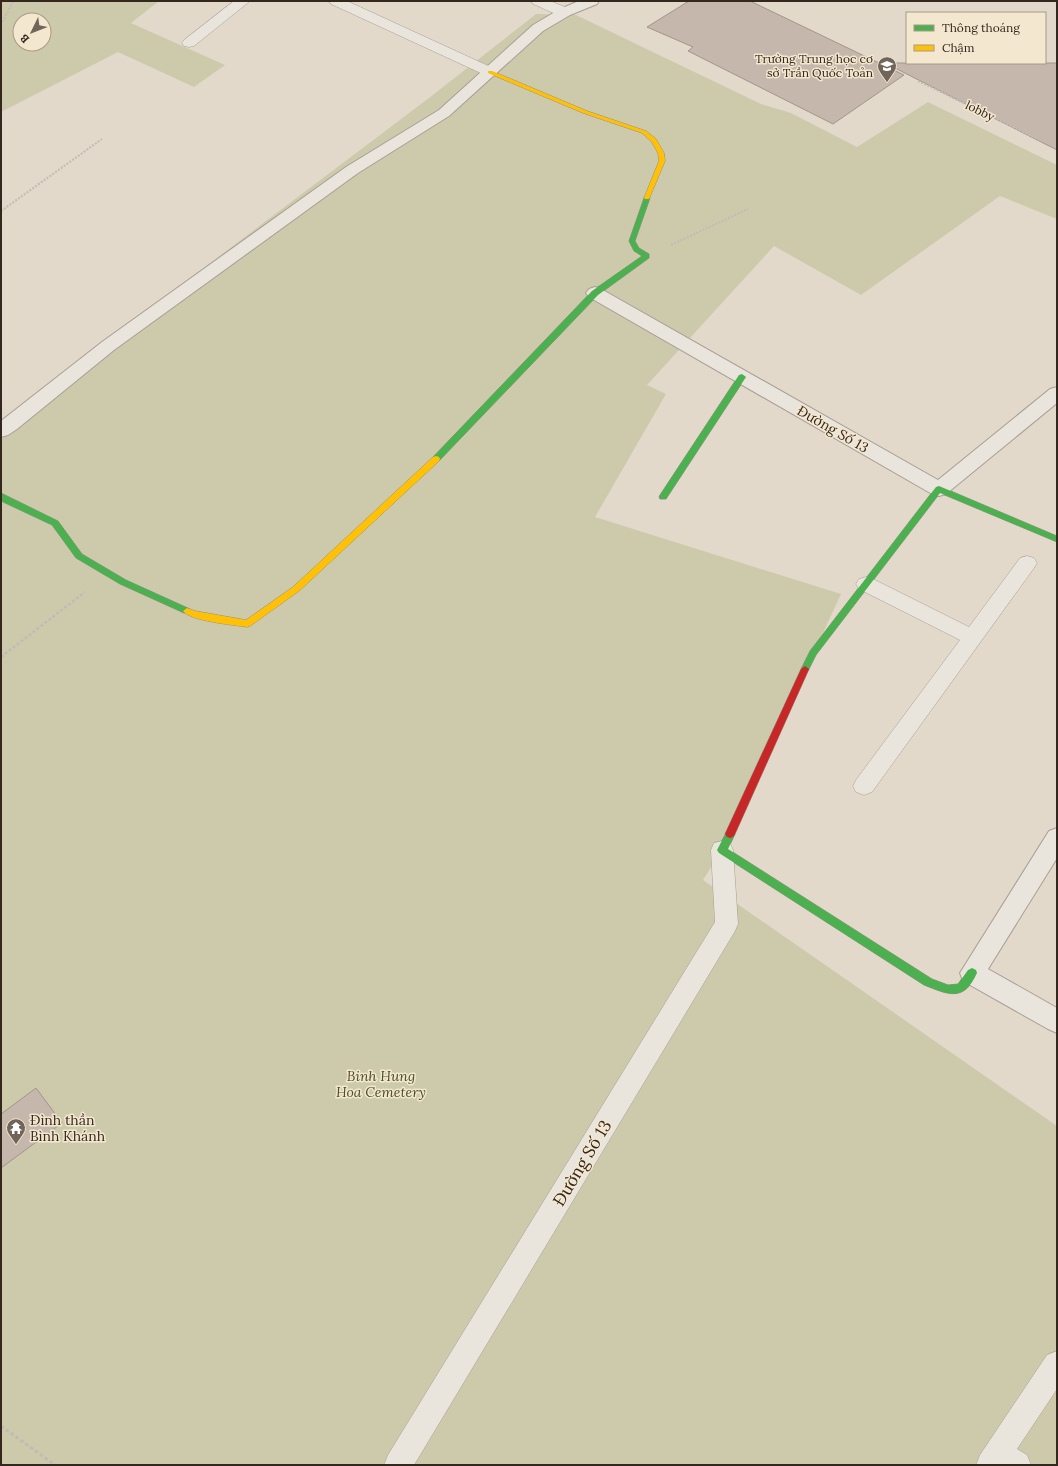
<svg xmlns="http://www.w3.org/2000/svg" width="1058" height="1466" viewBox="0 0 1058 1466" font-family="Lora,serif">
<rect width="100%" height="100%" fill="#e2d9ca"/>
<g fill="#cdcaac" fill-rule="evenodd">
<path d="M1 1H159L131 23 225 65 194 87 118 52 1 112ZM20 20H44V44H20Z"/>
<path d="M536 14 576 15 761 104 791 113 857 147 928 102 1057 165V219L1000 196 861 295 774 246 647 385 666 394 595 517 841 594 722 850 703 880 1057 1126V1465H1V421L429 98Z"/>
</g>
<g fill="#c5b7ab" stroke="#a2958a">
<path d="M689 1H750L904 75 833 124 688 51 693 47 647 27Z"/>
<path d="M885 63H1057V150Z"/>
<path d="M36 1088 62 1123 1 1168V1114Z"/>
</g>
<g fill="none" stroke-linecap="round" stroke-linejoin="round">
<g stroke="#a79e94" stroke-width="1">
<g id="lane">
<path d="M234 1H250L194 46 189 47 184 46 182 43 184 40Z"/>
<path d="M329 1H347L495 69 497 72 495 75 490 76 485 75 331 4Z"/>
<path d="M531 1H550L570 9 572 12 570 15C558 18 544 8 533 4Z"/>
<path d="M1027 556 1034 558 1037 563 1034 568 872 792 864 795 856 792 853 786 856 780 960 640 859 589 856 584 859 579 866 577 873 579 969 627 1020 558Z"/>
<path d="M722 841 730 843 733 850 738 924 735 931 414 1465H384L388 1455 715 922 711 850 714 843Z"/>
<path d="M1057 1351V1389L1017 1449 1027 1455 1031 1465H976L980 1455 1047 1355Z"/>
</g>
</g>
<g stroke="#a79e94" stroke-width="2">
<g id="street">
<path d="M579 1H599L597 4 570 15 543 31 449 116 358 173 114 350 17 429 8 435 1 437V421L102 342 346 167 439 110 533 25 560 9Z"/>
<path d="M595 287 601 289 938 480 1050 389 1057 387V403L946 494 939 496 932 494 589 297 586 293 589 289Z"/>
<path d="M1057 828V858L988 969 1057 1008V1033L1048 1029 963 981 960 973 1049 831Z"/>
</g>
</g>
<g stroke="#968e84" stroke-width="1">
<g id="fast">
<path d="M647 196 650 198 635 241 639 248 649 254V258L598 295 439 461H433L432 459 433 457 592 291 642 256 634 251 629 241 644 198Z"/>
<path d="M742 374 746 377 666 499H660L659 497 660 495 739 375Z"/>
<path d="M939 486 1057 536V542L940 493 816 655 808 671H802L801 669 810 651 936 487Z"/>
<path d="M1 493 58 521 82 554 126 580 190 609 191 611 190 613H184L120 584 76 558 52 525 3 502 1 500Z"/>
<path d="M730 830 733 831 735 834 728 849 932 979 948 985 958 984 968 970 972 968 976 970 977 973C964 1002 949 995 924 985L719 853 717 850 727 831Z"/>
</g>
</g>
<g stroke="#968e84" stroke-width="1">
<g id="slow">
<path d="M488 71H492L587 111 646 131 656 139 664 153 665 161 649 199H645L644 198 659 161 658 153 651 141 642 133 583 113 488 73Z"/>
<path d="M436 456 439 457 440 459 439 461 299 591 250 626 247 627C234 625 190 621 183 611L187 608 195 611 246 620 293 587 433 457Z"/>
</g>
</g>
<g stroke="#968e84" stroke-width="1">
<path id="jam" d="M805 666 809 669 735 834 733 837 730 838 727 837 725 834 801 669Z"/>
</g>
<g stroke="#c2bbb3" stroke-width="2" stroke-dasharray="2 1.5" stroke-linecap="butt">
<path d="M1 25 13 1"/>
<path d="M918 81 1042 141"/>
<path d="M1 211 102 139"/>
<path d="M671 245 748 209"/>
</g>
<path stroke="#c2bbb3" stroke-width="2.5" stroke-dasharray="3 2" stroke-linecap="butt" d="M1 657 85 592"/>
<path stroke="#c2bbb3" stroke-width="3" stroke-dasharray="3.5 2.5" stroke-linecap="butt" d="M1 1426 55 1465"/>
<use href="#lane" fill="#eae5dc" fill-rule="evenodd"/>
<use href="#street" fill="#eae5dc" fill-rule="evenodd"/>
<use href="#fast" fill="#4caf50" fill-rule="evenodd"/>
<use href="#slow" fill="#ffc107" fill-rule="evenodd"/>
<use href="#jam" fill="#c62828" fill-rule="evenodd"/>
</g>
<defs>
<g id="school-pin" transform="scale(1)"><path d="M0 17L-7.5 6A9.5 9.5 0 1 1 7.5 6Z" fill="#71655a" stroke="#f4e7cf"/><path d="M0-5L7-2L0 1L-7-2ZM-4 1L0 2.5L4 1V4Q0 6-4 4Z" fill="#fff"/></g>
<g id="temple-pin" transform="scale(1)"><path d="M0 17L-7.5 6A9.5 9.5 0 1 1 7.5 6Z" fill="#71655a" stroke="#f4e7cf"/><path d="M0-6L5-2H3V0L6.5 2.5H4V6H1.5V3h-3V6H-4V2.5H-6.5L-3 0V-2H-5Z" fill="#fff"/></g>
</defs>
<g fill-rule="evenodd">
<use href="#school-pin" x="887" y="66"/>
<use href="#temple-pin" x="16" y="1128"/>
</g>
<g text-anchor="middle" stroke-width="3" stroke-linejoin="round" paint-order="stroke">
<g font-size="12" fill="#34271d" stroke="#f4e7cf" text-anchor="end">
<text x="873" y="63">Trường Trung học cơ<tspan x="873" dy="14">sở Trần Quốc Toản</tspan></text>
</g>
<g font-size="12" fill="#34271d" stroke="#f4e7cf">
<text transform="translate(980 111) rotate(26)" y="4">lobby</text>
</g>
<g font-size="14" fill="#34271d" stroke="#f4e7cf">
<text transform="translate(833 429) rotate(30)" y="5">Đường Số 13</text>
</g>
<g font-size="14" font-style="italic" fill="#485024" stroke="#f4e7cf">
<text x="381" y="1081">Binh Hung<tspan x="381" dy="16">Hoa Cemetery</tspan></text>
</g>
<g font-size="14" fill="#34271d" stroke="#f4e7cf" text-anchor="start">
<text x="30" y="1125">Đình thần<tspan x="30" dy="16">Bình Khánh</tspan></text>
</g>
<g font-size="17" fill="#34271d" stroke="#f4e7cf">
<text transform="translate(582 1163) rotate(-59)" y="6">Đường Số 13</text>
</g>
</g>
<rect width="1058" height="1466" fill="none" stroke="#34271d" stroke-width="4"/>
<rect x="906" y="12" width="140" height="52" fill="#f4e7cf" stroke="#a79a88"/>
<rect x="914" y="25" width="20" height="6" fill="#4caf50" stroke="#a79a88"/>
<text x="942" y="32" font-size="12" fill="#34271d">Thông thoáng</text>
<rect x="914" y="45" width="20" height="6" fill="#ffc107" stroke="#a79a88"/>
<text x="942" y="52" font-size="12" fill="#34271d">Chậm</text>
<g transform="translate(32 32) rotate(227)"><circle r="19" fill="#f4e7cf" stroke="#a79a88"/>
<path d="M0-3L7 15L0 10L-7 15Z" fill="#71655a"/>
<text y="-6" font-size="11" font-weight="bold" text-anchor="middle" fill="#34271d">B</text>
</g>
</svg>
